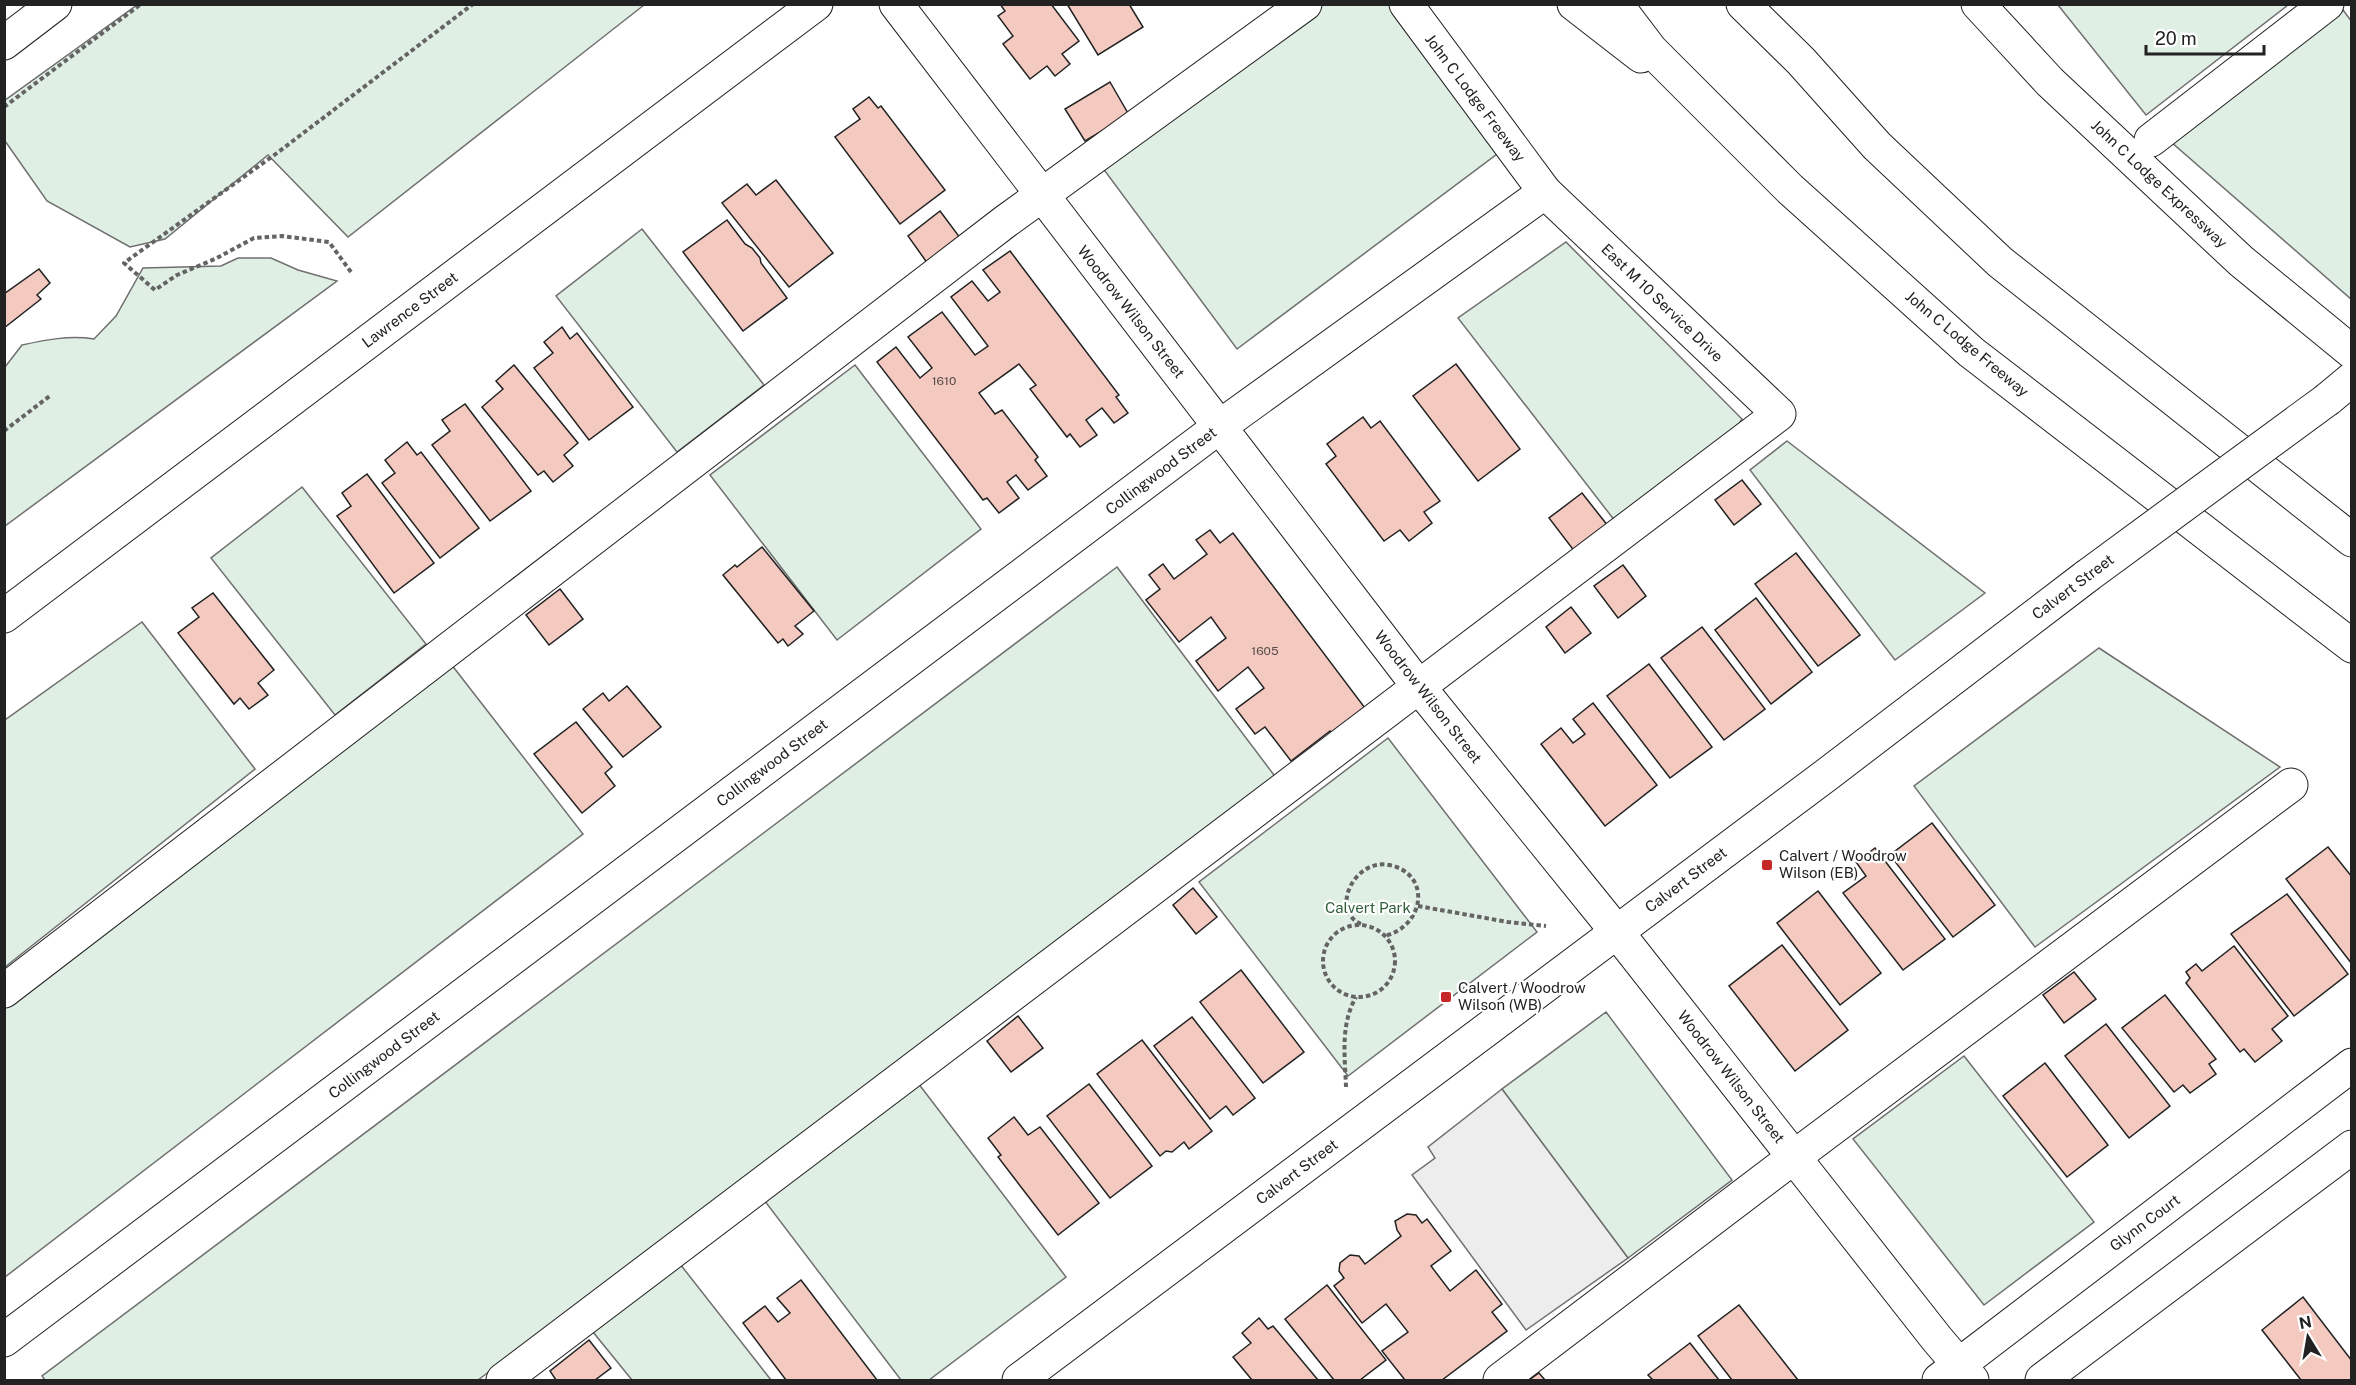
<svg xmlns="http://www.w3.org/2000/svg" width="2356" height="1385" viewBox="0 0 2356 1385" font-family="'Public Sans',sans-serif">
<rect width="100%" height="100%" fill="#fff"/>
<g fill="#e0efe3" stroke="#6f6f6f" stroke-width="1.5">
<path d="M1324 4 1389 5 1497 154 1237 349 1102 167Z"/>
<path d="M137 5 644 4V5L348 237 268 155 165 239 130 247 47 201 5 141 4 101Z"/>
<path d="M2058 5H2288L2146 115Z"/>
<path d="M2343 10 2352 22 2351 299 2170 141Z"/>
<path d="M642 229 764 385 677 452 556 296Z"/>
<path d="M1566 242 1742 419 1732 436 1615 521 1458 318Z"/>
<path d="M238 258H271L298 270 337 281 5 526V367L22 345C45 340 69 335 94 339L116 316 143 268 221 266Z"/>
<path d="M855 365 981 529 837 640 710 475Z"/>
<path d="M1787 441 1985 593 1895 660 1750 470Z"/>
<path d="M302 487 426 644 335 715 211 558Z"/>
<path d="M1117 567 1277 779 478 1380H45L42 1376Z"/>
<path d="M142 622 255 769 5 967V720Z"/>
<path d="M2099 648 2280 767 2035 947 1914 786Z"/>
<path d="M451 664 583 834 5 1277V1007Z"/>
<path d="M1388 738 1537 932 1348 1076 1199 882Z"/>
<path d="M1606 1012 1732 1180 1628 1258 1502 1089Z"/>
<path d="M1964 1056 2094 1222 1984 1305 1853 1139Z"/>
<path d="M918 1083 1066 1277 929 1380H901L764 1200Z"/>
<path d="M680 1264 771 1380H632L593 1332Z"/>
</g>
<path fill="#ededed" stroke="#6f6f6f" stroke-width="1.5" d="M1502 1089 1628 1258 1526 1330 1412 1175 1435 1158 1428 1147Z"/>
<g fill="#f3c9c0" stroke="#222" stroke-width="1.5">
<path d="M1000 4H1051L1079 41 1062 54 1070 64 1055 76 1047 66 1030 79 1003 44 1013 36 998 16 1005 11Z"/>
<path d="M1067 4H1129L1143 27 1098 55Z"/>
<path d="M1110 82 1129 115 1085 141 1065 109Z"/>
<path d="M869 97 878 108 881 106 945 190 900 224 835 137 860 119 853 109Z"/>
<path d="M776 180 833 253 789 287 722 203 747 184 756 195Z"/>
<path d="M940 211 961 239 928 264 908 236Z"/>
<path d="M727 220 745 244 752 248 760 258 761 263 787 298 743 331 683 252Z"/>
<path d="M1010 251 1119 395 1116 397 1128 413 1114 423 1102 408 1086 420 1097 435 1080 447 1070 434 1067 437 1030 389 1036 385 1019 364 979 393 995 414 1002 410 1038 457 1035 460 1047 476 1028 490 1016 475 1007 482 1019 498 999 513 987 498 983 500 877 362 896 347 920 378 932 368 908 337 942 312 975 355 988 346 951 297 972 281 988 301 1000 292 983 270Z"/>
<path d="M39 269 50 283 37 295 41 299 4 328V294Z"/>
<path d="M562 327 570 339 577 333 633 407 589 440 534 368 553 353 544 342Z"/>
<path d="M1456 364 1520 449 1478 481 1413 396Z"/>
<path d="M514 365 578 443 564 455 573 466 553 482 544 471 538 475 482 407 503 389 496 381Z"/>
<path d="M465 404 531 491 490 521 432 445 450 431 442 420Z"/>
<path d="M1363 417 1371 428 1380 421 1440 501 1424 512 1432 523 1409 541 1400 530 1384 541 1326 464 1336 456 1327 444Z"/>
<path d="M407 442 417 455 421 452 479 528 440 558 382 483 395 473 385 460Z"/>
<path d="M367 474 434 563 394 593 337 516 351 506 342 493Z"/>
<path d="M1742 480 1761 504 1734 525 1715 500Z"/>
<path d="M1582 493 1608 526 1575 552 1549 518Z"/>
<path d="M1210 530 1220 543 1233 533 1368 712 1335 737 1330 731 1291 761 1265 727 1255 734 1236 709 1264 688 1248 667 1218 691 1196 661 1226 638 1211 617 1179 642 1146 600 1160 589 1149 575 1163 564 1174 579 1207 554 1196 540Z"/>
<path d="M762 547 814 611 795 626 803 634 788 646 783 639 778 643 723 575 735 565 737 567Z"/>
<path d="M1796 553 1860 635 1818 666 1755 584Z"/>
<path d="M1623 565 1646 596 1618 618 1594 586Z"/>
<path d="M560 589 583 619 549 645 526 615Z"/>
<path d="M213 593 274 670 258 683 268 695 249 709 240 698 234 704 178 633 199 617 192 608Z"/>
<path d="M1756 598 1812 672 1771 704 1715 630Z"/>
<path d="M1571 607 1591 633 1565 653 1546 627Z"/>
<path d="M1702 627 1765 709 1724 740 1661 658Z"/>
<path d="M1649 664 1712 747 1670 778 1607 696Z"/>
<path d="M627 686 661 727 623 757 583 709 603 693 609 701Z"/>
<path d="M1593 703 1657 785 1605 826 1541 744 1561 728 1573 743 1585 734 1573 719Z"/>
<path d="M576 722 612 767 605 773 615 786 582 813 534 754Z"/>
<path d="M1932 823 1995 905 1953 937 1890 855Z"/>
<path d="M2328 847 2352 877V964L2286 879Z"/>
<path d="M1875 848 1945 939 1903 970 1843 893 1866 876 1856 862Z"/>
<path d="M1193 888 1217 917 1196 934 1173 905Z"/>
<path d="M1818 891 1881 973 1840 1005 1777 923Z"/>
<path d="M2287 894 2348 974 2294 1016 2231 934Z"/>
<path d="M1782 945 1848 1030 1795 1071 1729 986Z"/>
<path d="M2234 946 2288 1016 2272 1029 2282 1041 2255 1062 2244 1049 2240 1052 2186 983 2190 978 2186 972 2196 964 2202 971Z"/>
<path d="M1241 970 1304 1052 1263 1083 1200 1002Z"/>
<path d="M2074 972 2096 999 2064 1023 2043 995Z"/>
<path d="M2165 995 2216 1059 2209 1064 2216 1074 2190 1093 2183 1085 2174 1092 2122 1028Z"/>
<path d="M1018 1016 1043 1048 1011 1072 987 1041Z"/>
<path d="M1192 1017 1255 1098 1233 1115 1226 1106 1210 1119 1154 1046Z"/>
<path d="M2106 1024 2170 1106 2129 1138 2065 1056Z"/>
<path d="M1142 1040 1212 1131 1189 1149 1184 1142 1172 1152 1166 1151 1160 1156 1097 1074Z"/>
<path d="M2045 1063 2108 1145 2067 1177 2003 1096Z"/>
<path d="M1089 1084 1152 1166 1110 1198 1047 1116Z"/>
<path d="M1014 1117 1028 1135 1040 1127 1099 1203 1058 1235 998 1157 1001 1155 988 1138Z"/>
<path d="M1407 1214 1416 1215 1422 1223 1427 1219 1451 1251 1431 1266 1450 1291 1476 1270 1502 1304 1492 1312 1507 1331 1442 1380H1405L1382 1351 1408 1332 1386 1304 1362 1323 1334 1286 1344 1278 1339 1271 1340 1263 1350 1255 1359 1256 1365 1264 1401 1236 1397 1230 1395 1221Z"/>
<path d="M801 1280 877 1380H786L743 1323 765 1306 778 1322 790 1313 777 1298Z"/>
<path d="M1327 1285 1386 1360 1360 1380H1334L1285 1319Z"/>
<path d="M2303 1297 2352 1361V1380H2301L2262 1330Z"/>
<path d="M1739 1305 1798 1380H1732L1698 1336Z"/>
<path d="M1259 1318 1268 1329 1273 1326 1318 1380H1252L1233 1357 1251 1343 1242 1333Z"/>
<path d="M589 1340 611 1368 595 1380H556L550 1371Z"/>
<path d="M1690 1343 1719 1380H1653L1648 1375Z"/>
<path d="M1539 1373 1545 1380H1529Z"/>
</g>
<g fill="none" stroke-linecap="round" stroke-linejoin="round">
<g stroke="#222" stroke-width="35">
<g id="minor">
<path d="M896 4 1419 687 1617 932 1937 1339 1972 1380"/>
<path d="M1978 4 2050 82 2241 261 2352 352"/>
<path d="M4 43 55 4"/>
<path d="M2151 140 2327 4"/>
<path d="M2328 399 2352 379"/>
<path d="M4 616 816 4"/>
<path d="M4 991 1006 221 1305 4"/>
<path d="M4 1340 1219 427 1545 192"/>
<path d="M503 1380 1779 414 1545 192 1406 4"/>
<path d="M1019 1380 1825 776 2087 576"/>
<path d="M1500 1380 1794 1157 2291 785"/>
<path d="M1939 1380 2352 1065"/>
<path d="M2042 1380 2352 1147"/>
</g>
</g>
<g stroke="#222" stroke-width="35">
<g id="highway">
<path d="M1574 4 1641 56"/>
<path d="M1616 4 1651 50 1790 189 1971 352 2352 646"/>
<path d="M1743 4 1801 61 1877 146 2000 262 2352 540"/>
</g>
</g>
<g stroke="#646464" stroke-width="4" stroke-dasharray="4.5 3" stroke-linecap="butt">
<path d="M4 107 141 4"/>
<path d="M351 272 329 242 282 236 254 238 215 259 177 275 155 290 124 263 277 153 473 4"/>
<path d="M4 431 51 395"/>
<path d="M1418 906 1508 922 1546 926"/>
<path d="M1361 924C1329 910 1355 858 1389 865 1431 873 1426 925 1385 936"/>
<circle cx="1359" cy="961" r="36"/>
<path d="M1346 1087C1345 1057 1340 1025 1356 997"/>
</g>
<use href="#minor" stroke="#fff" stroke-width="33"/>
<use href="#highway" stroke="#fff" stroke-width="33"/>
<g stroke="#222" stroke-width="35" stroke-linecap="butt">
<path id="minor-bridge" d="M2087 576 2328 399"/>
</g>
<use href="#minor-bridge" stroke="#fff" stroke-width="33"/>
</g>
<g fill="#c62828" stroke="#fff" stroke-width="2">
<rect x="1761" y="859" width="12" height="12" rx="3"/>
<rect x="1440" y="991" width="12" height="12" rx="3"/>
</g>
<g text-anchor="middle" stroke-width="4.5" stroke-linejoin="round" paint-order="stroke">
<g font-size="12" fill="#564c4a">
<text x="944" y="385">1610</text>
<text x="1265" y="655">1605</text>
</g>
<g font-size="15" fill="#222" stroke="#fff">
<text transform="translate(1475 98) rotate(53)" y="5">John C Lodge Freeway</text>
<text transform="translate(2159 184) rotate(43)" y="5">John C Lodge Expressway</text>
<text transform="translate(1662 303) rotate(44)" y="5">East M 10 Service Drive</text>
<text transform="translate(410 310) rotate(-37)" y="5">Lawrence Street</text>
<text transform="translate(1131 312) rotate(52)" y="5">Woodrow Wilson Street</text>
<text transform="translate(1967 344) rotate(40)" y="5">John C Lodge Freeway</text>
<text transform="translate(1161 471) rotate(-37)" y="5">Collingwood Street</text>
<text transform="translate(2073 587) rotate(-37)" y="5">Calvert Street</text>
<text transform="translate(1428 697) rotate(52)" y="5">Woodrow Wilson Street</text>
<text transform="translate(772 763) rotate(-37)" y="5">Collingwood Street</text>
<text transform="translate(1686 880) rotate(-37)" y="5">Calvert Street</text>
<text transform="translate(384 1055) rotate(-37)" y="5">Collingwood Street</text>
<text transform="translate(1731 1077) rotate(52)" y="5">Woodrow Wilson Street</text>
<text transform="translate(1297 1172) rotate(-37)" y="5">Calvert Street</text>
<text transform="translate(2145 1223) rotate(-37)" y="5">Glynn Court</text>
</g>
<g font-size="15" fill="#222" stroke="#fff" text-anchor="start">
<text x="1779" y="861">Calvert / Woodrow<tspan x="1779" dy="17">Wilson (EB)</tspan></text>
<text x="1458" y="993">Calvert / Woodrow<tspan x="1458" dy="17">Wilson (WB)</tspan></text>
</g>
<g font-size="15" fill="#2f5e38" stroke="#fff">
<text x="1368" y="913">Calvert Park</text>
</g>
</g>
<rect width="2356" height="1385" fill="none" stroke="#222222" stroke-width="12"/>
<g transform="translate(2308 1337) rotate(349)" stroke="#ffffff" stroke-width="4.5" paint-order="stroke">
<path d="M0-4.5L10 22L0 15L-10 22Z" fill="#222222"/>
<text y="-9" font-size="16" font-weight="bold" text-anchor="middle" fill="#222222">N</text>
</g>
<path d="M2146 45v9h118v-9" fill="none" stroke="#222222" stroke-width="3"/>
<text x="2155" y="45" font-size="18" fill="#222222" stroke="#ffffff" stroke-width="4.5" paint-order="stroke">20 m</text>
</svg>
